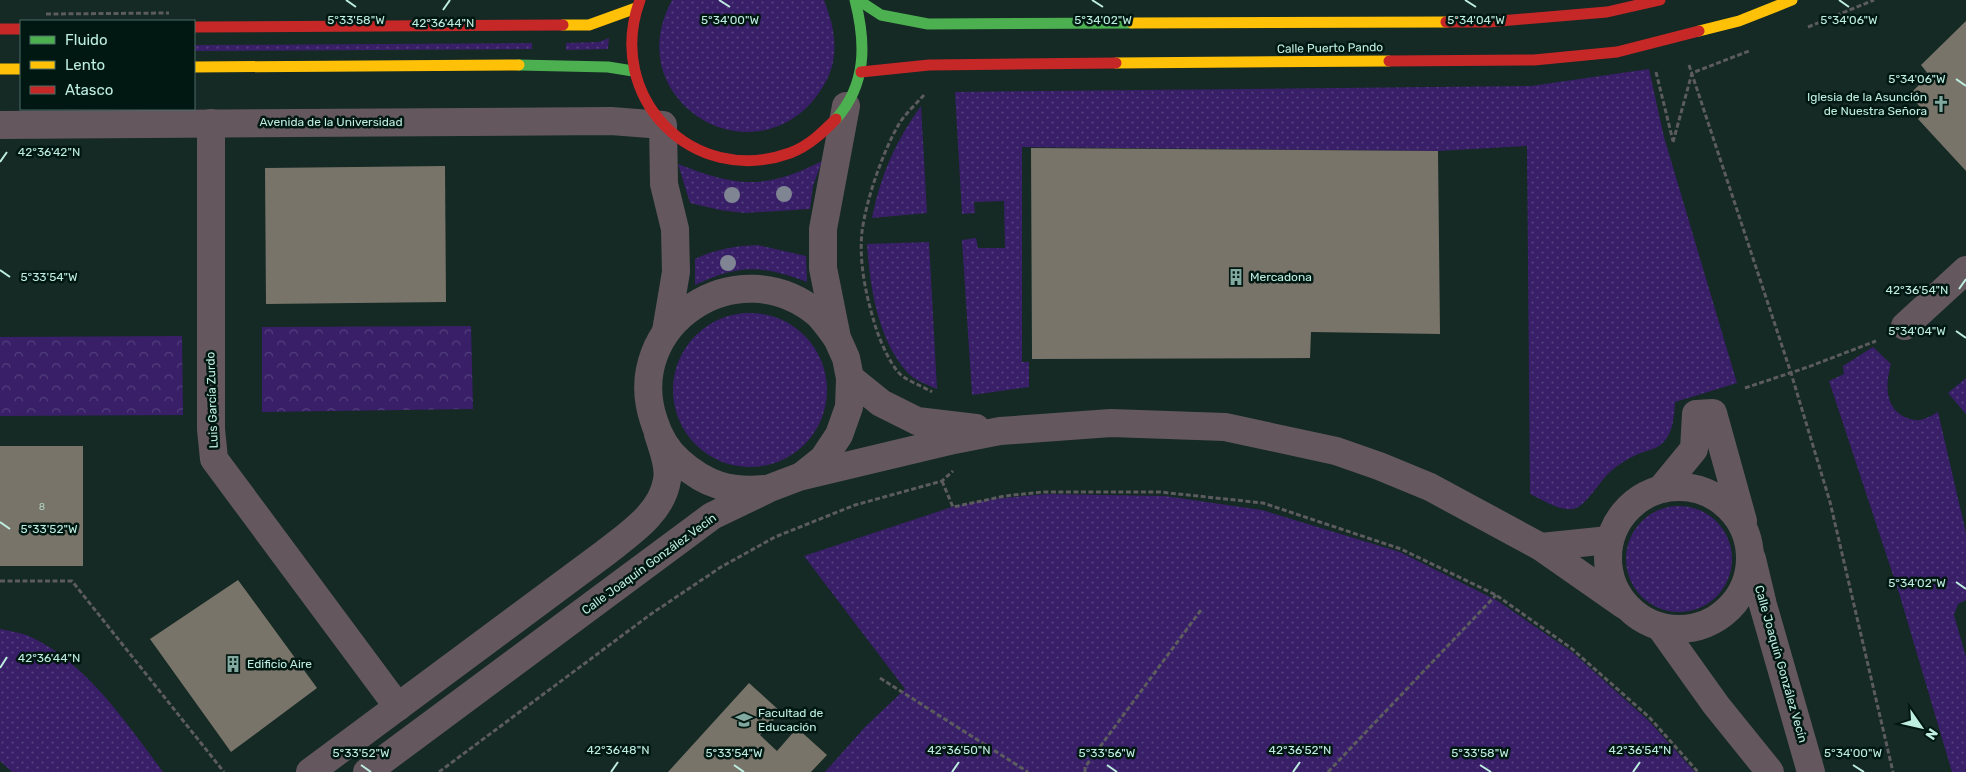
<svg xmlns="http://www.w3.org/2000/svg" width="1966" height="772" viewBox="0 0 1966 772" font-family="Rubik,sans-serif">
<defs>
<pattern id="grass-dots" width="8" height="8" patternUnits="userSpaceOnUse" patternTransform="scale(1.25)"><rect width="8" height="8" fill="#381f68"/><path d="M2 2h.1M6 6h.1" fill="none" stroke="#53407d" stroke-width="1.8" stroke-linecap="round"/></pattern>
<pattern id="forest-crowns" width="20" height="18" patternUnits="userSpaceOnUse" patternTransform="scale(1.25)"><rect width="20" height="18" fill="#381f68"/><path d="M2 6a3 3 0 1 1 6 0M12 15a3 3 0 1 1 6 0" fill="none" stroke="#53407d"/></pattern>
</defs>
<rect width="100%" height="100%" fill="#152925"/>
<g fill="url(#grass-dots)">
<path d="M672 0H824C831 19 836 35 834 55 833 70 825 85 816 97 777 148 703 142 670 87 654 58 657 28 672 0Z"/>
<path d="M609 38 608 49 566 50V43L599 42Z"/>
<path d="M532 43V49L194 51V45Z"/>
<path d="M1649 69 1664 137 1737 383 1675 402C1674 415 1674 428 1666 439 1657 451 1648 449 1636 455 1627 459 1618 465 1611 471 1600 480 1586 507 1573 509 1559 511 1543 500 1530 494L1527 146 1438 151 1022 147V362H1029V387L972 395 962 240 976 238 978 248H1005L1004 201 974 202 975 213 962 214 955 92 1531 86Z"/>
<path d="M921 106 927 213 872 218C880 176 896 140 921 106Z"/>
<path d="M822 161 813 186 810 209 744 213 720 210 690 203 678 164C736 187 765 190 822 161Z"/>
<path d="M929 242 937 389C926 384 915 381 907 372 877 338 870 286 867 244Z"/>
<path d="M758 245 806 256 807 282C761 265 740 264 695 285V259C716 249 735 246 758 245Z"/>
<circle cx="750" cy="390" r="77"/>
<path d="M1873 347 1891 364C1886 382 1884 403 1901 415 1906 418 1914 421 1920 420 1926 419 1932 415 1938 412L1966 533V600L1958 604 1954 615 1966 657V772H1952L1899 593 1829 381 1844 374 1843 366Z"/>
<path d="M1966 378V414L1948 393Z"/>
<path d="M1047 494 1165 496 1262 510 1400 552 1498 601 1572 652 1649 721 1695 772H825L864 728 905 689 804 556 952 507 992 499Z"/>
<circle cx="1679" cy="559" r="53"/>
<path d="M0 629C10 631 24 633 33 638 87 664 128 725 163 772H12L0 761Z"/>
</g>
<g fill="url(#forest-crowns)">
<path d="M471 326 473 409 262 412V327Z"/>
<path d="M182 336 183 415 0 416V337Z"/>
</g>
<g fill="#797469">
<path d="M1966 21V171L1918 119 1925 112 1909 95 1929 75 1921 65Z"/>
<path d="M1031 148 1438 151 1440 334 1311 332 1310 358 1032 359Z"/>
<path d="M445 166 446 302 266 304 265 168Z"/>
<rect x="0" y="446" width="83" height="120"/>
<path d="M238 580 317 688 231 752 150 639Z"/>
<path d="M749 683 781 712 760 735 777 751 797 728 827 755 811 772H668Z"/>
</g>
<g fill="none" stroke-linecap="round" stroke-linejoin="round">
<g stroke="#5c5b5d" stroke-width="3" stroke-dasharray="5 2.5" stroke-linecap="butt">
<path d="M46 14 169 13"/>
<path d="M1808 27 1874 0"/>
<path d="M1689 65 1791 373 1830 502 1893 772"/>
<path d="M1656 72 1673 141"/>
<path d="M924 95C916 104 905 114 899 124 883 151 866 200 862 232 859 260 865 291 873 318 877 334 888 361 899 373 908 382 921 385 932 392"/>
<path d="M1673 142 1692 73 1749 51"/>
<path d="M1745 388 1808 367 1876 341"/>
<path d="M942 481 953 507 1005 496 1042 492H1160L1263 503 1401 549 1496 595 1571 648 1649 717 1698 772"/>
<path d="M0 581H72L224 772"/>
<path d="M880 678 1028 772"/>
<path d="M439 772 651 614 721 567 775 537 855 505 942 481 953 471"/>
<path d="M1085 772V767L1201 610"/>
<path d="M1328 772 1496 595"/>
</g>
<g stroke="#64585e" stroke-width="28">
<path d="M211 123V429L214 459 398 707"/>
<path d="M0 125 611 121 663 125 664 184 675 229 676 272 666 331"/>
<path d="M1905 326 1966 270"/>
<path d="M850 378 881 403 917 421 976 428"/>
<path d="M803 475 823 459 839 435 849 407 850 378 846 358 837 338 823 268V229L846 106"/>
<circle cx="1679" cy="558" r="71"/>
<path d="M1662 488 1694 449 1696 414 1713 413 1743 521"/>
<path d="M764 489C730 492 706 485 680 462 668 452 659 437 654 421 621 324 738 247 818 314 825 321 831 330 837 338"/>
<path d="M1541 547 1609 540"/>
<path d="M1752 559 1763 605 1811 772"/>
<path d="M1661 628 1716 705 1770 772"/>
<path d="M310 772 605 553C629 534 662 513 667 480 670 465 662 448 658 434"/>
<path d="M367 772 712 516 770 488 799 477 954 440 1000 431 1111 423 1225 427 1336 451 1379 466 1430 487 1541 547 1624 605"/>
</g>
<g stroke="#4caf50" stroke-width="11">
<path d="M858 0 881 15 928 24 1132 23"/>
<path d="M519 65 608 67 633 71"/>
<path d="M836 119C867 84 866 43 855 0"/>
</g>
<g stroke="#ffc107" stroke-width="11">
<path d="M1132 23 1446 22"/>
<path d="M563 25H589L636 8"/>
<path d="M1699 31 1739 21 1792 0"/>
<path d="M1116 63 1389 61"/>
<path d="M194 67 519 65"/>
<path d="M0 69H21"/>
</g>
<g stroke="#c62828" stroke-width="11">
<path d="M640 0C604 97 693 188 790 153 809 146 823 132 836 119"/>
<path d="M1446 22H1488L1607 12 1660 0"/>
<path d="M194 27 563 25"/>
<path d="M0 29H21"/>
<path d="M1389 61 1534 60 1617 52 1699 31"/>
<path d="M861 72 929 65 1116 63"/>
</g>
</g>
<g fill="#7f8592">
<circle cx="784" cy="194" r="8"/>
<circle cx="732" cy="195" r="8"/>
<circle cx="728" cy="263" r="8"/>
</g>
<path fill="none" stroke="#bdeee0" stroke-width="2" d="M346 0 356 7M719 0 730 7M1092 0 1103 7M1465 0 1476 7M1839 0 1849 7M443 10 450 0M1956 79 1966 86M0 162 7 152M0 270 10 277M1959 289 1966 279M1956 331 1966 338M0 522 10 529M1956 582 1966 589M0 668 7 657M361 765 371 772M734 765 744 772M1107 765 1117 772M1480 765 1491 772M1853 765 1864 772M611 772 618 762M952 772 959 762M1293 772 1300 762M1633 772 1640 762"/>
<defs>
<g id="church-bare" transform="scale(1.35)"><path d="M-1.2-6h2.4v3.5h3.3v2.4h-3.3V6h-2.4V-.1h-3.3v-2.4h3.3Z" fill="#82a99f" stroke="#011712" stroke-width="2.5" paint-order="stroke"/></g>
<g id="building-bare" transform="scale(1.35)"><path d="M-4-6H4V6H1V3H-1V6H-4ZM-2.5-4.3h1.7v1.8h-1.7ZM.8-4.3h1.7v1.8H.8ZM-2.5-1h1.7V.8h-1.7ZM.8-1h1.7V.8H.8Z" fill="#82a99f" stroke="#011712" stroke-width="2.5" paint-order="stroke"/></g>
<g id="university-bare" transform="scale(1.35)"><path d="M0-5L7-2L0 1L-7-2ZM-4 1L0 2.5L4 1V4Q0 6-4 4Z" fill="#82a99f" stroke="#011712" stroke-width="2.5" paint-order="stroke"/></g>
</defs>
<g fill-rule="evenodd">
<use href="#church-bare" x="1941" y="104"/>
<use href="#building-bare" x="1236" y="277"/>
<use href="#building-bare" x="233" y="664"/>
<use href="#university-bare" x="744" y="720"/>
</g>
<g text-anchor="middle" stroke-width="5" stroke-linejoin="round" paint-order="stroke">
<g font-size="10" fill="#acd0c2">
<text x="42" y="510">8</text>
</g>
<g font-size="12" fill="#bdeee0" stroke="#011712">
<text transform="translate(1330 48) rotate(-1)" y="4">Calle Puerto Pando</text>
<text x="331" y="126">Avenida de la Universidad</text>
<text transform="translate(212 400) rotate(-92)" y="4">Luis García Zurdo</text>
<text transform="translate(649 564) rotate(-36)" y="4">Calle Joaquín González Vecín</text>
<text transform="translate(1781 664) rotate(74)" y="4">Calle Joaquín González Vecín</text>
</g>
<g font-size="12" fill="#bdeee0" stroke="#011712" text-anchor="start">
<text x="1927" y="101" text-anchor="end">Iglesia de la Asunción<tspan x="1927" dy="14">de Nuestra Señora</tspan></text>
<text x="1250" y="281">Mercadona</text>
<text x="247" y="668">Edificio Aire</text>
<text x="758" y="717">Facultad de<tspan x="758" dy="14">Educación</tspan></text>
</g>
</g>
<g font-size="12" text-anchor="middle" fill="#bdeee0" stroke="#011712" stroke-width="5" stroke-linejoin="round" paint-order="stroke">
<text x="730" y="24">5°34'00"W</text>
<text x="1476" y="24">5°34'04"W</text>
<text x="356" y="24">5°33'58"W</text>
<text x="1103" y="24">5°34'02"W</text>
<text x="1849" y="24">5°34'06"W</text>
<text x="443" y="27">42°36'44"N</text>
<text x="1917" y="83">5°34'06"W</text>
<text x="49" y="156">42°36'42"N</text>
<text x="49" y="281">5°33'54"W</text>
<text x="1917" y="294">42°36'54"N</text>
<text x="1917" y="335">5°34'04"W</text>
<text x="49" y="533">5°33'52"W</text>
<text x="1917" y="587">5°34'02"W</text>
<text x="49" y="662">42°36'44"N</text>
<text x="618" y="754">42°36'48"N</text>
<text x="959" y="754">42°36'50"N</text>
<text x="1300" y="754">42°36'52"N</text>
<text x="1640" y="754">42°36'54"N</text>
<text x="361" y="757">5°33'52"W</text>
<text x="734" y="757">5°33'54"W</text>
<text x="1107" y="757">5°33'56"W</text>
<text x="1480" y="757">5°33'58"W</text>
<text x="1853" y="757">5°34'00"W</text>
</g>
<rect x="20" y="20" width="175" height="90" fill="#011712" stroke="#4c6d64"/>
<rect x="30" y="36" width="25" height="8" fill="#4caf50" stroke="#4c6d64"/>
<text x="65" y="45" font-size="15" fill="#bdeee0">Fluido</text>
<rect x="30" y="61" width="25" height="8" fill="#ffc107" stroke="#4c6d64"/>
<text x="65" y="70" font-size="15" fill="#bdeee0">Lento</text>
<rect x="30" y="86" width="25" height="8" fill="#c62828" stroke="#4c6d64"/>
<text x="65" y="95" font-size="15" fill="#bdeee0">Atasco</text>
<g transform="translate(1921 727) rotate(124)" stroke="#011712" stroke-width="4" paint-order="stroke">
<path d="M0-4L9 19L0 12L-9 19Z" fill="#bdeee0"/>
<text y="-8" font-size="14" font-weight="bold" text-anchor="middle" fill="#bdeee0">N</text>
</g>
</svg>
